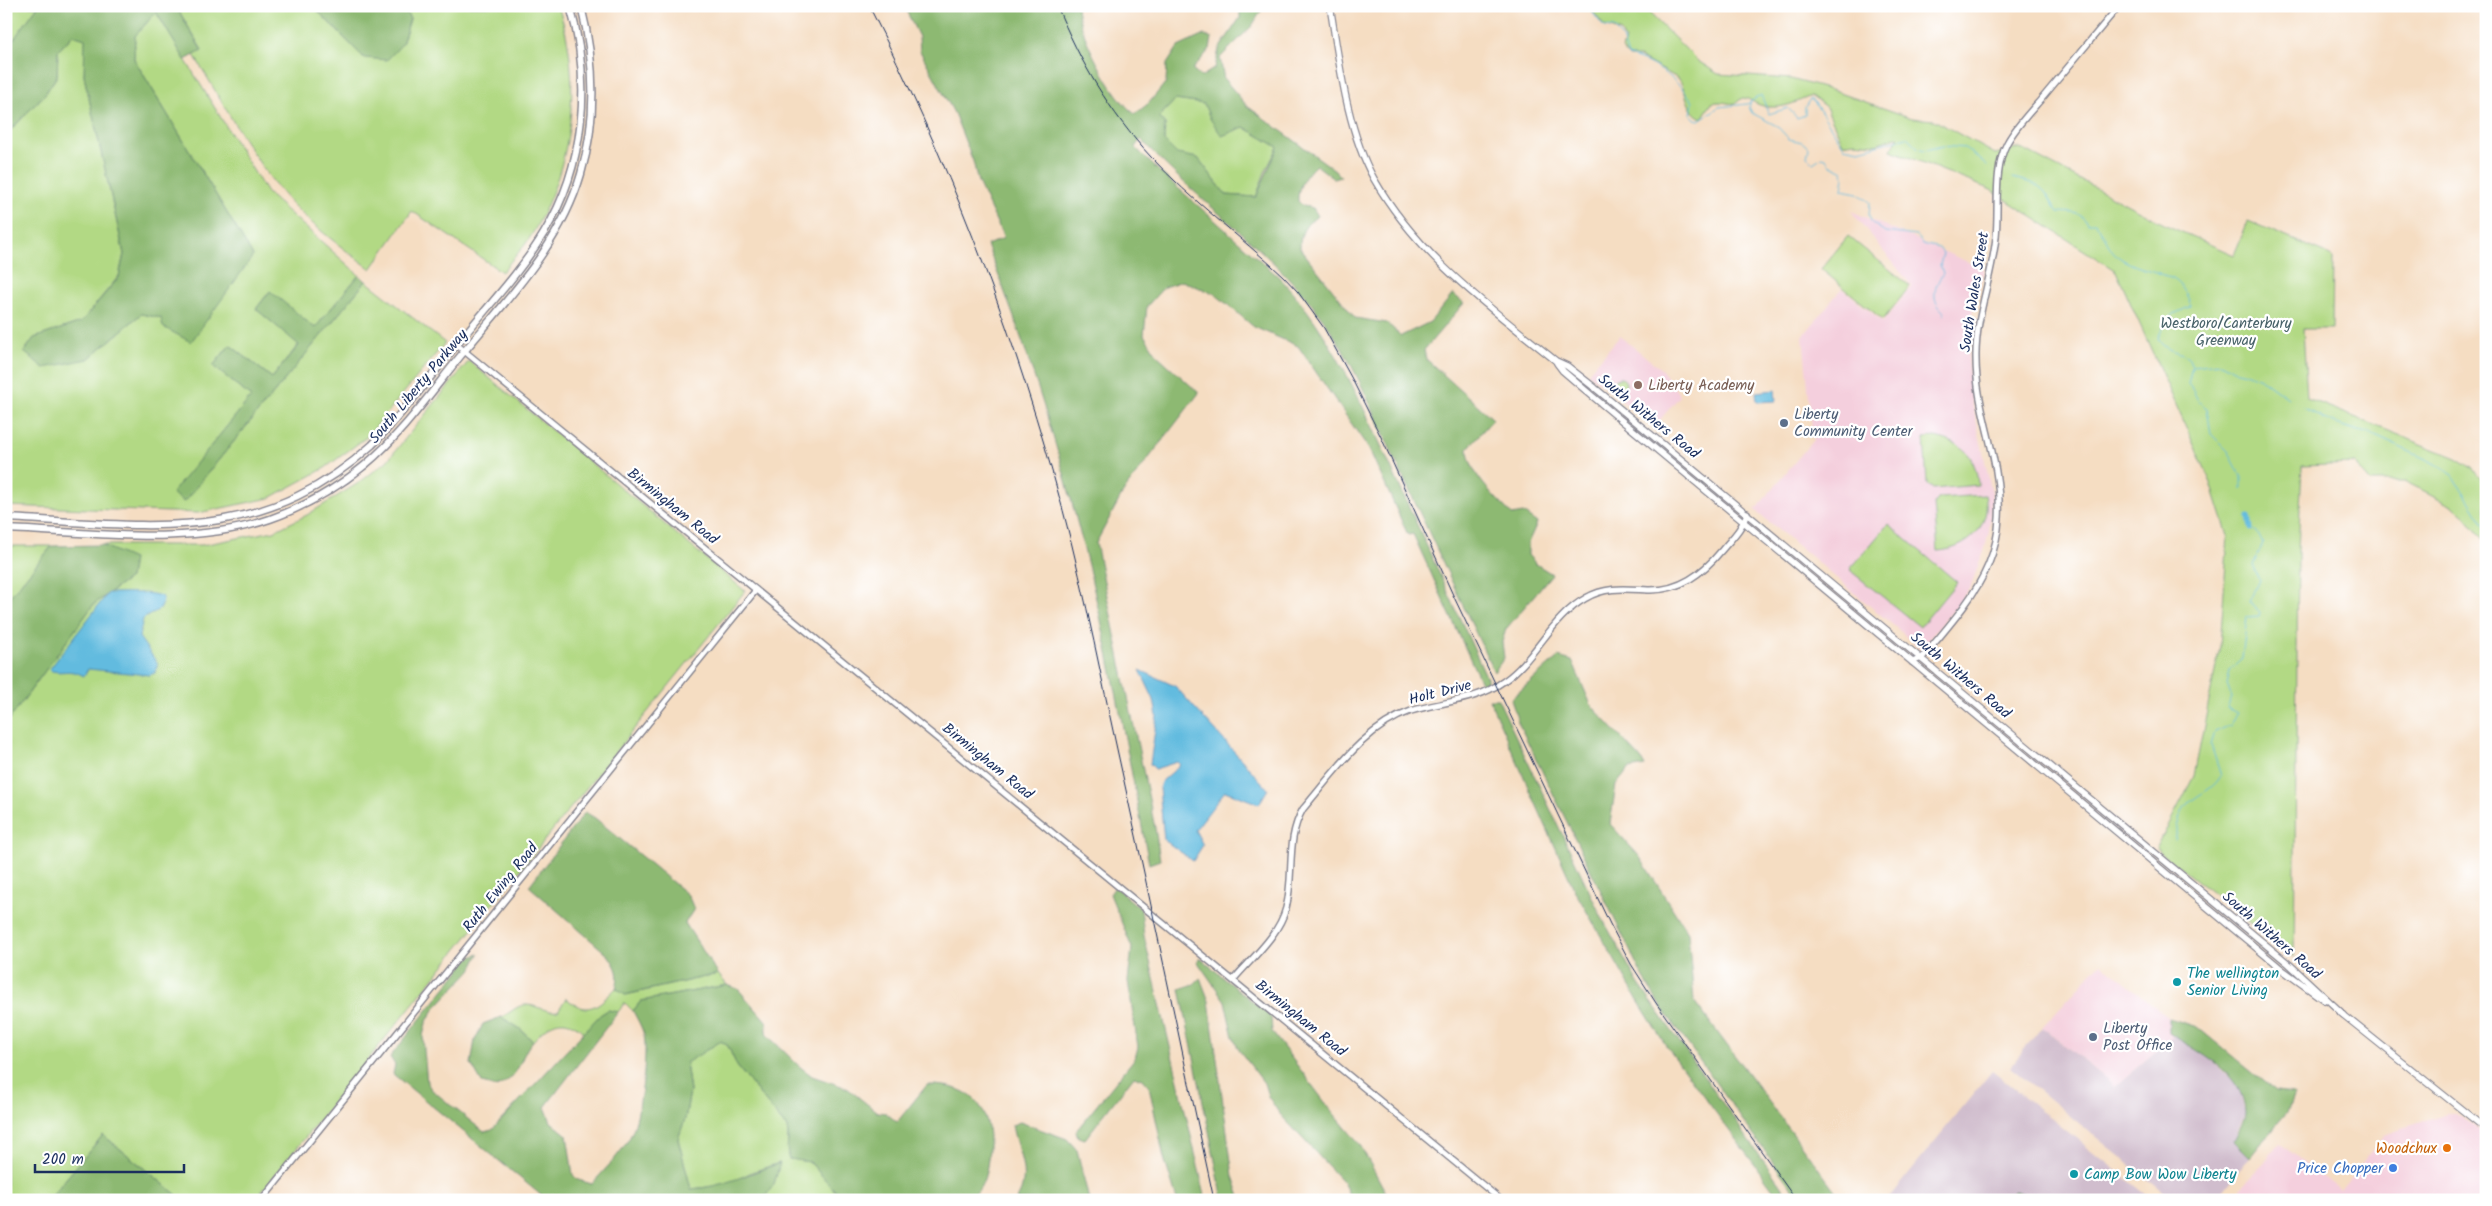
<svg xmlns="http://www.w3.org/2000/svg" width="2492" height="1206" viewBox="0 0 2492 1206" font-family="Kalam,sans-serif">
<rect width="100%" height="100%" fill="#fff"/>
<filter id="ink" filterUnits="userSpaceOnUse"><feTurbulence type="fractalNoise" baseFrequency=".02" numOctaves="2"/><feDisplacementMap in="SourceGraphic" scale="10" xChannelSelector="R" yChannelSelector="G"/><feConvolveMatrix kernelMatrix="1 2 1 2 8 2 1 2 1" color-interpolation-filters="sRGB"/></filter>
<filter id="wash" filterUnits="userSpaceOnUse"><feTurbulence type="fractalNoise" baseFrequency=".0096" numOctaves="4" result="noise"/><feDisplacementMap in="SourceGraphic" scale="20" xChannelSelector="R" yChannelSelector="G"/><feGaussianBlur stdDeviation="1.12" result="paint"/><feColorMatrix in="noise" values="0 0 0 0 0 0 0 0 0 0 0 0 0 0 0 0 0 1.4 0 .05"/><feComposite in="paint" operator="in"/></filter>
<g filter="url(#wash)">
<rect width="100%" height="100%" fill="#f5ddc2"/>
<g fill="#f4cfdd">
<path d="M1851 211 1984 269 1971 317 1968 362 1972 402 1992 493 1989 531 1985 548 1971 585 1958 605 1923 646 1919 647 1755 510 1813 440 1803 336 1842 288 1883 322 1912 286Z"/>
<path d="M1620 336 1662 370 1678 393 1679 397 1654 427 1588 373Z"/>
<path d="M2101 963 2169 1018V1033L2174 1036 2115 1086 2042 1027Z"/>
<path d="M2447 1113H2456L2486 1137V1200H2232L2279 1143 2340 1190 2385 1134Z"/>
</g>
<g fill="#d0bdcd">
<path d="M2042 1027 2115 1086 2174 1036 2211 1060 2239 1086 2245 1113 2234 1141 2250 1157 2216 1200H2173L2010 1067Z"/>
<path d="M1992 1071 2153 1200H2041L2015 1191 2000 1200H1887Z"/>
</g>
<g fill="#b2d984" stroke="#668471">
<path d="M6 6H38L6 50Z"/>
<path d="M176 6H313L364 58 402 44 410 19 403 6H558C584 80 572 169 531 236 523 249 511 260 502 272L412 211 371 269C341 247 308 223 283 194 248 152 222 101 194 55L202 50Z"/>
<path d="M1589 6H1642L1698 61 1718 74 1791 79 1834 91 1912 118 1934 120 1995 154 2020 148 2166 225 2234 255 2248 221 2325 253 2333 258 2332 329H2303L2307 398 2456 458 2472 468 2486 484V542L2466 517 2452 505 2406 482H2371L2355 464 2302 466 2298 551 2294 957 2156 849 2194 776 2220 646 2228 536 2211 483 2116 271 1991 190 1891 150 1899 136 1876 144 1854 142 1843 144 1826 107 1811 96C1794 103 1779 111 1760 105 1753 103 1750 98 1742 98L1736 103C1727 105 1725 100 1712 103L1702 118C1686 112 1687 91 1679 79L1639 57H1629L1622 49 1625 40 1621 32 1604 26Z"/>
<path d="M156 12 267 193 359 275 315 328 269 292 256 309 299 344 272 378 230 345 213 366 251 397 173 493 184 502 366 281 445 343 368 436 325 468 270 498 198 513 6 506V135L45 94 57 76 58 51 73 35 86 39 84 76 124 254 119 276 81 322 34 338 24 352 88 359 141 314 162 318 253 256 134 59 135 36Z"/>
<path d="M1175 100 1204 104 1211 120 1244 127 1278 147 1265 172 1256 197 1226 195 1198 158 1177 155 1164 141 1165 124 1159 117Z"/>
<path d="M1848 236 1910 286 1883 320 1821 269Z"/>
<path d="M469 361 745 591 255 1200H183L103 1135 48 1200H6V724L94 604 130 578 132 559 102 545H202L274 531 307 515 360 482 387 461Z"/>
<circle cx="1620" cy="384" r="6"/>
<path d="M1935 437C1964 443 1976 456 1978 485L1933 489 1927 484 1924 438Z"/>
<path d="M1985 495C1992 526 1968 549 1938 551L1934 504 1939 498Z"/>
<path d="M1888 524 1957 582 1920 627 1852 572 1851 568Z"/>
<path d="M6 546H52L6 601Z"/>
<path d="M718 974 727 985 641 1001 633 1011 625 1003 618 1012 608 1010 600 1015 585 1033C564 1014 550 1021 533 1041L519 1028 501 1017C510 1014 516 1005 526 1005 538 1005 546 1013 558 1011L566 998C588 1017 598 1006 616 988L626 995Z"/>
<path d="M721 1041 728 1046 737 1066 787 1128C790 1138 785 1149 789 1159L810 1162 843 1200H763L774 1184 779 1163 752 1172 726 1185 691 1189 678 1139 685 1119 690 1091 686 1062Z"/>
</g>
<g fill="#8db972" stroke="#547468" fill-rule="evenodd">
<path d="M38 6H176L202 51 185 60 156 12 135 36 134 59 253 256 191 342 163 327 161 318 141 314 88 359 44 368 24 352 34 338 81 322 119 277 124 254 84 76 85 39 73 35 58 51 57 76 45 94 6 135V50Z"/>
<path d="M313 6H403L410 19 402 44 387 60 364 58Z"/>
<path d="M904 6H1077C1078 33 1113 99 1135 114L1149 103 1166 82 1167 64 1178 47 1204 35 1212 38 1210 49 1192 70 1201 77 1215 68 1219 49 1240 18V6H1264L1252 26 1220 58 1224 79 1247 106 1335 170 1341 177 1335 179 1316 165C1305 175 1297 187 1298 201L1303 206 1313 208 1318 216C1305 224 1300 232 1300 248L1355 318 1387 323 1401 336 1430 322 1453 294 1464 303 1424 350 1426 359 1493 419 1468 448C1468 474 1496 497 1512 515L1523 513 1537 523 1528 543V555L1536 564 1552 574 1506 629 1502 642 1504 658 1494 672C1462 603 1430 535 1398 466 1374 414 1352 356 1317 311 1267 246 1196 201 1141 139L1135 147 1161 173 1280 278C1332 333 1363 407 1394 474 1425 542 1456 610 1487 678V685L1483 687 1413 534 1408 535 1369 449 1298 346 1254 327 1215 294 1182 281 1164 287 1147 306 1144 335 1158 356 1199 393 1125 489 1096 543 1155 828 1160 860 1149 864C1128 755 1109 645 1081 537 1056 438 1024 340 987 245L1004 238 978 182 973 161 954 113 920 51 919 37ZM1175 100 1204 104 1211 120 1222 136 1244 127 1278 147 1256 197 1226 195 1198 158 1177 154 1164 141 1165 124 1159 117Z"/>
<path d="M359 275 366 281 184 502 172 493 251 397 213 366 230 345 272 378 299 345 256 309 270 291 315 328Z"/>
<path d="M102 545 133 559 130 578 94 604 6 724V601L52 546Z"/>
<path d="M1558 657 1572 661 1591 705 1641 759 1645 766 1629 769 1616 785 1610 824 1639 856 1688 933 1694 1001 1842 1200H1800L1657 1001 1640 971 1518 722 1511 699Z"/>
<path d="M1489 699H1498L1601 916 1638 983 1791 1200H1781L1667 1047 1637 999 1575 891Z"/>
<path d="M585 812 595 818 688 895 694 909 685 923 718 974 625 995 616 988C620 974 617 968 609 956L529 886Z"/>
<path d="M1115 887 1141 909 1144 936 1206 1200H1177L1164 1158 1149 1086 1143 1079 1134 1076 1085 1139 1078 1137 1076 1131 1135 1058 1138 1047 1128 981 1132 948 1110 894Z"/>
<path d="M479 954 471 970 435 1008 426 1023 423 1036 424 1050 427 1083 432 1090 484 1132 492 1130 600 1015 608 1010 618 1012 545 1107 551 1122 567 1135 573 1175 578 1180 592 1184C605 1169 620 1155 630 1137 640 1119 648 1055 644 1035 642 1027 637 1019 633 1011L641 1001 727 985 738 989 767 1022 766 1034 799 1066 812 1076 847 1088 877 1112 886 1113 897 1122 927 1085C977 1084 994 1112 988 1159 986 1176 983 1189 969 1200H843L810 1162 789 1159C785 1149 790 1139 787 1128L737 1066 728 1046 721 1041 686 1063 690 1091 685 1119 678 1139 691 1189C724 1187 749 1173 780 1163L774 1184 763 1200H547L393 1074 395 1065 390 1057 469 958Z"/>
<path d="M1200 958 1271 1017 1272 1032 1330 1109 1360 1145 1390 1200H1352L1343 1182 1279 1113 1268 1096 1264 1083 1239 1050 1233 1037 1225 1001 1197 961Z"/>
<path d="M1200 978 1209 1001 1233 1176 1241 1200H1223L1180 989 1194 984Z"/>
<path d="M501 1017 519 1028 533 1041C518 1057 523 1076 496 1087L482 1083 471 1064 475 1040 483 1024Z"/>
<path d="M2169 1018 2197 1027 2276 1092 2294 1094 2287 1112 2250 1157 2234 1141C2238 1133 2245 1121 2245 1112 2244 1073 2198 1052 2169 1033Z"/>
<path d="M1020 1122 1067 1139 1077 1150 1089 1200H1016C1033 1175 1016 1150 1012 1125Z"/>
<path d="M103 1135 183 1200H48Z"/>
<path d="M2015 1191 2040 1199 2041 1200H2001Z"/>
</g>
<g fill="#62bbdf" stroke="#3e759e">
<path d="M1775 390 1776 401 1757 402 1756 392Z"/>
<path d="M108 593C122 593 152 591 163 597L161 608 143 619 139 637 158 664 155 673 149 675 88 669 84 676C68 667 62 675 49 670Z"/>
<path d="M1140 670 1175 686 1268 789 1259 804 1225 791 1195 830 1203 845 1193 861 1164 840 1159 788 1161 782 1180 765 1177 762 1155 769 1150 764 1157 716 1154 700Z"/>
</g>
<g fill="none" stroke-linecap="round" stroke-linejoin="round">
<g stroke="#62bbdf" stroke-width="1">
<path d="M1587 6 1604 27 1614 28 1622 38 1628 56C1656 63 1677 79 1693 102L1691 114 1695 119 1699 120 1719 107 1747 104 1761 95 1769 114 1788 108 1797 118 1805 115V107L1810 99 1815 103 1844 147 1859 150 1907 137 1918 148 1925 150 1943 146 1965 148 1987 166"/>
<path d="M1751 101 1749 107 1752 113 1777 126 1789 139 1802 142 1809 148 1807 157 1813 163 1822 157 1826 158 1829 164 1843 171 1844 177 1842 190 1857 193 1870 202 1869 215 1872 223 1885 232 1916 236 1923 244 1939 248 1943 253 1940 265 1943 273C1934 287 1930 300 1944 312V315"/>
<path d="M2013 178C2023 181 2038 183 2045 192 2050 198 2053 206 2058 212 2070 213 2081 211 2087 223H2095C2105 234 2108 250 2120 258 2149 277 2179 266 2191 306L2174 314 2165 323 2158 338C2164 352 2177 349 2188 357L2192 366 2188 384C2196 392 2196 403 2207 408L2211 434 2228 451 2242 478V489"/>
<path d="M2192 366 2221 363 2233 370 2246 373 2263 380 2288 398"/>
<path d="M2304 408 2335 424 2373 435 2430 461 2453 475 2486 528"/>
<path d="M2174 840C2177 828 2179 813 2188 804 2200 792 2212 791 2221 776L2211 745 2215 732 2231 725 2237 713 2227 708 2232 698 2227 684 2230 670 2242 659 2247 617 2259 616 2260 612 2249 602 2259 580 2253 565 2263 544 2257 532 2251 528"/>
</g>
<path stroke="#62bbdf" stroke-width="5" d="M2249 517 2251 528"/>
</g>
</g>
<g filter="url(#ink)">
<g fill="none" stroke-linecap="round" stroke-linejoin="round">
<g stroke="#888690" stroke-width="8">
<g id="tertiary">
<path d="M457 345 1501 1200"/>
<path d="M1912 662 1922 658C1981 588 2014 552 1993 456 1986 423 1976 393 1976 359 1975 317 1992 278 1996 237 1999 207 1993 170 2007 143 2016 126 2031 111 2044 96 2069 66 2094 36 2119 6"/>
<path d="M1234 979C1252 958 1279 935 1286 908 1295 874 1285 840 1303 809 1334 773 1364 727 1411 711 1443 701 1475 702 1504 681 1536 659 1551 617 1586 598 1606 586 1626 589 1648 590 1680 591 1702 574 1722 550 1731 539 1743 528 1747 513"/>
<path d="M262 1200 756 590"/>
</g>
</g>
<g stroke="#888690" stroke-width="8">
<g id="secondary">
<path d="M1330 6C1339 60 1347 131 1374 179 1418 256 1488 306 1556 361L1567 366 1595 388 2289 964 2344 1015"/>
<path d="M1557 363 1563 371 1591 395 2284 971 2324 1000"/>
<path d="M2341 1013 2486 1129"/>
</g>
</g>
<g stroke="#888690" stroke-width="9">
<g id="primary">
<path d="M6 518C146 525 259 548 372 445 405 412 432 374 462 338 490 304 521 271 544 233 585 166 592 81 570 6"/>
<path d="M6 529C90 532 190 547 270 519 304 507 336 489 365 465 401 435 429 395 458 359 505 301 560 247 581 174 597 119 595 61 581 6"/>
</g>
</g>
<use href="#tertiary" stroke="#fff" stroke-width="5"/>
<use href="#secondary" stroke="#fff" stroke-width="5.5"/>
<use href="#primary" stroke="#fff" stroke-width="6"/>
<g stroke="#1b2f5e" stroke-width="1">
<path d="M869 6C946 156 1008 316 1054 478 1079 564 1096 653 1115 740 1149 893 1181 1047 1214 1200"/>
<path d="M1057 6C1080 62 1110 113 1151 157 1191 200 1240 236 1283 276L1298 292 1324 328 1352 379 1381 437 1453 595 1610 924 1631 964 1656 1003 1796 1200"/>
</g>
</g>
</g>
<circle fill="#8d6e63" stroke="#fff" stroke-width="2" cx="1638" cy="385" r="5"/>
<g fill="#5c6f8a" stroke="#fff" stroke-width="2">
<circle cx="1784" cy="423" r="5"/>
<circle cx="2093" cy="1037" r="5"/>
</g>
<g fill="#0f9aa8" stroke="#fff" stroke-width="2">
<circle cx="2177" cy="982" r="5"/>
<circle cx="2074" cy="1174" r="5"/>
</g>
<circle fill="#e8710a" stroke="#fff" stroke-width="2" cx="2447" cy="1148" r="5"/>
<circle fill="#3f7fe0" stroke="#fff" stroke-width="2" cx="2393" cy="1168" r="5"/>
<g text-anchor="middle" stroke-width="4.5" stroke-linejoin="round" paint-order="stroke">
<g font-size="15" fill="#1b2f5e" stroke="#fff">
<text transform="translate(1974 292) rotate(-81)" y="5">South Wales Street</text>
<text transform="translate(418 386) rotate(-50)" y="5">South Liberty Parkway</text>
<text transform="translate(1649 416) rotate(39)" y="5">South Withers Road</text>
<text transform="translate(673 506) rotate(39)" y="5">Birmingham Road</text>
<text transform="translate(1961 675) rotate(40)" y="5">South Withers Road</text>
<text transform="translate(1440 692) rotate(-14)" y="5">Holt Drive</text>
<text transform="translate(988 761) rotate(39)" y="5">Birmingham Road</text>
<text transform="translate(500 887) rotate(-51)" y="5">Ruth Ewing Road</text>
<text transform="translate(2272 935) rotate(41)" y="5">South Withers Road</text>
<text transform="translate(1301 1018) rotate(39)" y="5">Birmingham Road</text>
</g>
<g font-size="15" fill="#486269" stroke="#fff">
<text x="2226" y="328">Westboro/Canterbury<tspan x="2226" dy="17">Greenway</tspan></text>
</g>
<g font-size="15" fill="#785e54" stroke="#fff" text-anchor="start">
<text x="1648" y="390">Liberty Academy</text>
</g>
<g font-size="15" fill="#4e5e75" stroke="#fff" text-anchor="start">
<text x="1794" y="419">Liberty<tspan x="1794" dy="17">Community Center</tspan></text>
<text x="2103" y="1033">Liberty<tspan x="2103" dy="17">Post Office</tspan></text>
</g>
<g font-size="15" fill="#0d838f" stroke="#fff" text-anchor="start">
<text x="2187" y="978">The wellington<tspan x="2187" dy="17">Senior Living</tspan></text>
<text x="2084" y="1179">Camp Bow Wow Liberty</text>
</g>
<g font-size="15" fill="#c56008" stroke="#fff" text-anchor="end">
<text x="2437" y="1153">Woodchux</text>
</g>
<g font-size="15" fill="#366cbe" stroke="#fff" text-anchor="end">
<text x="2383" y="1173">Price Chopper</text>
</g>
</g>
<rect width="2492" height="1206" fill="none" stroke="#fff" stroke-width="25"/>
<path d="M35 1164v8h149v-8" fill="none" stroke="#1b2f5e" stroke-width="2.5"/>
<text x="42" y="1164" font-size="15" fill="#1b2f5e" stroke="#ffffff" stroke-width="4" paint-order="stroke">200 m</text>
</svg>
